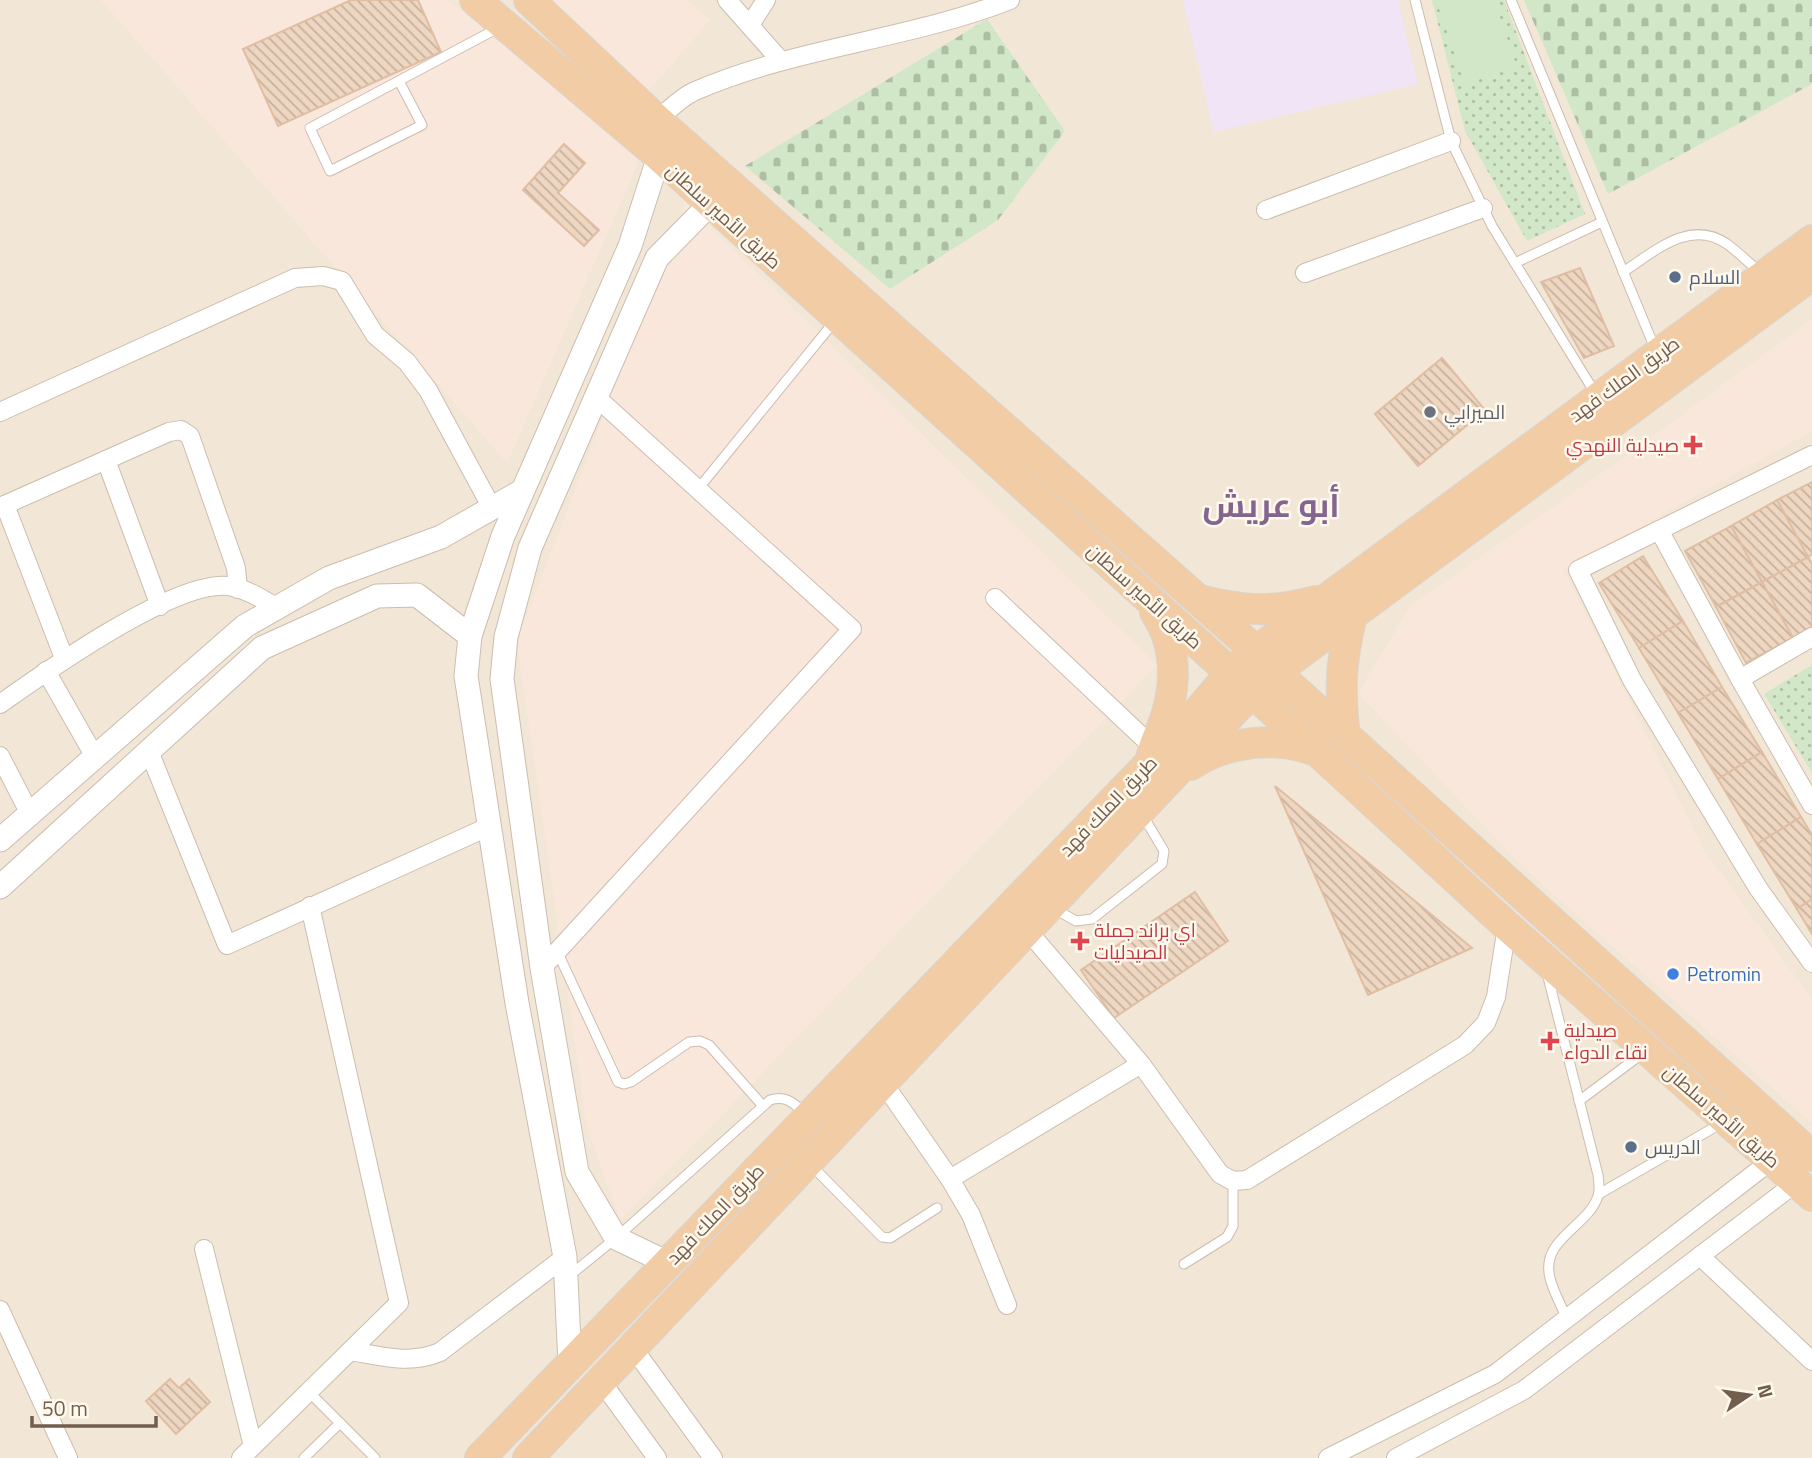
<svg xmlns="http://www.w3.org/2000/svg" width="1812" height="1458" viewBox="0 0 1812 1458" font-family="'Titillium Web',Cairo,sans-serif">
<defs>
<pattern id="cemetery-stones" width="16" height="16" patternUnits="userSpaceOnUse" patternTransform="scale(1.75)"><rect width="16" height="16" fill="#d1e7c7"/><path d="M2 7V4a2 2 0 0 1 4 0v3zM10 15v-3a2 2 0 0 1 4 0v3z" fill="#aebea4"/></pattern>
<pattern id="park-dots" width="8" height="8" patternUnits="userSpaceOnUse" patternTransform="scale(1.75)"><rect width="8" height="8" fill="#d1e7c7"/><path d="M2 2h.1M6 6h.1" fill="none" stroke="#aebea4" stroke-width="1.8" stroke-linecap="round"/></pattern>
<pattern id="building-back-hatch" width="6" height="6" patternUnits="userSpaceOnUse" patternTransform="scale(1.75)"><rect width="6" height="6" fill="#eed6c1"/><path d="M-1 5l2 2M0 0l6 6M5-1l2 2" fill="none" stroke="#c5b19f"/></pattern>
</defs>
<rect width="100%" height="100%" fill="#fbf5e7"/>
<rect fill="#f2e7d6" x="0" y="0" width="1812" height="1458"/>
<g fill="#fae7dc">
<path d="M101 0H448L641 156 507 463Z"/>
<path d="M555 0H687L710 20 648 92 550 6Z"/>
<path d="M685 202 1157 665 620 1220 587 1127 517 642Z"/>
<path d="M1812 319V431L1563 570 1705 851 1812 1000V1123L1523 867 1358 693 1411 605 1625 457Z"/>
</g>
<path fill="#f1e4f7" d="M1183 0H1398L1418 84 1214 132Z"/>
<g fill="url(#cemetery-stones)">
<path d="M1524 0H1812V84L1608 194Z"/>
<path d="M987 19 1065 131 998 220 890 289 745 166Z"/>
</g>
<g fill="url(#park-dots)">
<path d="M1432 0H1504L1585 214 1527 241 1465 131Z"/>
<path d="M1812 665V773L1764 694Z"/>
</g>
<path fill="#d1e7c7" d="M1436 0H1494L1517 67 1465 84Z"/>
<g fill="url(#building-back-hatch)" stroke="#dfbea3" stroke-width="2">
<path d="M351 0H418L441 52 278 126 243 49Z"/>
<path d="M564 144 585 163 558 193 599 230 584 246 523 190Z"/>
<path d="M1580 268 1614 346 1584 358 1541 282Z"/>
<path d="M1442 358 1485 410 1418 466 1375 414Z"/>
<path d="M1812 482V554L1808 557 1777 500Z"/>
<path d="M1777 500 1808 557 1762 582 1731 526Z"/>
<path d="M1731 526 1762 582 1716 607 1685 551Z"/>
<path d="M1643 556 1683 621 1639 648 1599 583Z"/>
<path d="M1808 557 1812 564V627L1793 638 1762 582Z"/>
<path d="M1762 582 1793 638 1746 663 1716 607Z"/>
<path d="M1683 621 1722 687 1678 713 1639 648Z"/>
<path d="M1722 687 1762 752 1718 779 1678 713Z"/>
<path d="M1762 752 1801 817 1757 844 1718 779Z"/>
<path d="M1275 786 1472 948 1368 995Z"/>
<path d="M1801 817 1812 835V899L1797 909 1757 844Z"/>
<path d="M1195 892 1228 941 1114 1018 1081 970Z"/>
<path d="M1812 899V934L1797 909Z"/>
<path d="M170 1379 179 1388 189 1379 210 1402 176 1434 146 1401Z"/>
</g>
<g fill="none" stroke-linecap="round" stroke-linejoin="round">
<g stroke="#ccbdae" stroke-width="11">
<g id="service">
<path d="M1415 0 1451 141 1492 226 1597 396"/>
<path d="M1511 0 1656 351"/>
<path d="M399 81 422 125 330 171 310 128 500 27"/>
<path d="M1515 263 1602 222"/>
<path d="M1623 272C1654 252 1690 218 1727 244 1738 252 1749 263 1760 272"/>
<path d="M698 489 834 322"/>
<path d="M1053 908 1076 921 1092 919 1162 864 1164 851 1142 814"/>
<path d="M557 951 618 1082 624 1084 631 1082 689 1042 700 1041 709 1045 763 1106"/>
<path d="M1547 973 1598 1175C1599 1182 1600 1190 1598 1196 1588 1227 1540 1239 1550 1278 1553 1291 1561 1305 1567 1319"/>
<path d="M1579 1101 1643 1053"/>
<path d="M810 1164 882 1237 890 1238 937 1208"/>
<path d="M1599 1194 1722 1123"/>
<path d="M1184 1264 1227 1237 1233 1226V1181"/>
<path d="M569 1276 616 1238 770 1100C786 1095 793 1103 805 1113"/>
<path d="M308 1391 375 1458"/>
<path d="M304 1458 340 1423"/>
</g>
</g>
<g stroke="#ccbdae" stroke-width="20">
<g id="minor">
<path d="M727 0 781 61"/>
<path d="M750 25 766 0"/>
<path d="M657 120C668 111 681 97 695 91 796 47 908 40 1010 0"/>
<path d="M1266 210 1451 141"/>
<path d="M1305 273 1483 208"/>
<path d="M0 412 295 278 323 276 342 281 375 335 407 362 428 390 492 508"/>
<path d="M1812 455 1578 570 1632 680 1758 888 1812 963"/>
<path d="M106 460 160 606"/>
<path d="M5 505 64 658"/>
<path d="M0 507 169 432 181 430 190 436 236 568 238 589"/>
<path d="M1659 530 1740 679 1812 805"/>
<path d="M995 598 1154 748"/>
<path d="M46 671 95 757"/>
<path d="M1740 679 1812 637"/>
<path d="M0 704C45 672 175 580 228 586 245 588 263 599 277 608"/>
<path d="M149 751 227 945 490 826"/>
<path d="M0 756 30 814"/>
<path d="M1028 931 1141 1064 1220 1174 1233 1181 1247 1180 1465 1045 1486 1023 1496 997 1507 926"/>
<path d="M542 968 852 629 596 397"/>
<path d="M884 1084 950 1179 971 1215 1007 1305"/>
<path d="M950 1179 1141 1064"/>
<path d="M204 1249 253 1446"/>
<path d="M1700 1256 1812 1361"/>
<path d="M0 1310 68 1458"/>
<path d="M633 1348 713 1458"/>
<path d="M350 1351C381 1356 410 1365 440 1352L565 1257"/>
<path d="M601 1381 657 1458"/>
<path d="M241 1458 399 1303 310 906"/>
<path d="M1328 1458 1495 1374 1772 1160"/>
<path d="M1396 1458 1524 1390 1797 1182"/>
</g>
</g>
<g stroke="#ccbdae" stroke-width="25">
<g id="tertiary">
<path d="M0 840 245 626 329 578 441 537 522 491"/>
<path d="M0 887 262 648 377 596 417 595 470 636"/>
<path d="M668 1263 616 1238 577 1172 542 968 502 679 506 637 530 548 657 258 711 203"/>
<path d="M570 1365 565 1257 517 1003 466 676 470 636 503 536 630 246 659 156"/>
</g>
</g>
<g stroke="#dbd5d1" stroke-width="32">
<g id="trunk">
<path d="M475 0 659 156 1317 751 1507 926 1812 1196"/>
<path d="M529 0 657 120 1256 651 1275 672 1812 1156"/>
<path d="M1200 600C1245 611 1271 613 1316 601"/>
<path d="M1345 736C1339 689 1341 661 1352 615"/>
<path d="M1152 754C1156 740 1163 727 1167 713 1177 678 1175 642 1155 612"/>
<path d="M1191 765C1216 747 1253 740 1284 743 1295 744 1306 748 1317 751"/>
<path d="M480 1458 1186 725 1231 673 1256 651 1812 240"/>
<path d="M528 1458 1252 692 1275 672 1812 275"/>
</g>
</g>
<use href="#service" stroke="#fff" stroke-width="9"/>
<use href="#minor" stroke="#fff" stroke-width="18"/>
<use href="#tertiary" stroke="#fff" stroke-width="23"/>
<use href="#trunk" stroke="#f2cca4" stroke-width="30"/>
</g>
<g fill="#5c6f8a" stroke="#fef8ed" stroke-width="2.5">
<circle cx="1675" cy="277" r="7"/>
<circle cx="1631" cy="1147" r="7"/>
</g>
<circle fill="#6b7280" stroke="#fef8ed" stroke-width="2.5" cx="1430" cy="412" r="7"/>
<g fill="#e0444e" stroke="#fef8ed" stroke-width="2.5">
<path d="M1689.5 434.5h7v7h7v7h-7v7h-7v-7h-7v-7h7z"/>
<path d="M1076.5 930.5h7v7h7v7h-7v7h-7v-7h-7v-7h7z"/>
<path d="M1546.5 1030.5h7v7h7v7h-7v7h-7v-7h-7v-7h7z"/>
</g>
<circle fill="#3f7fe0" stroke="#fef8ed" stroke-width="2.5" cx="1673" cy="974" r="7"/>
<g text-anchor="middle" stroke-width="5" stroke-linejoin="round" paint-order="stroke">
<g font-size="19" fill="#735d4d" stroke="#fef8ed">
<text transform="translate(724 216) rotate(42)" y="7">طريق الأمير سلطان</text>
<text transform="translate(1624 379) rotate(-36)" y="7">طريق الملك فهد</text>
<text transform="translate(1145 596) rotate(42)" y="7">طريق الأمير سلطان</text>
<text transform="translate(1108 806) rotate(-46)" y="7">طريق الملك فهد</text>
<text transform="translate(1722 1116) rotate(41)" y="7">طريق الأمير سلطان</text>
<text transform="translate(715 1214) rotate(-46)" y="7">طريق الملك فهد</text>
</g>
<g font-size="19" fill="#4e5e75" stroke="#fef8ed" text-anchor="start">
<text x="1689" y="284">السلام</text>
<text x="1645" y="1154">الدريس</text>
</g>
<g font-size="19" fill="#5b616d" stroke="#fef8ed" text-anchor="start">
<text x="1444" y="419">الميرابي</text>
</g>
<g font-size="19" fill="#be3a42" stroke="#fef8ed" text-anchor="start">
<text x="1679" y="452" text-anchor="end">صيدلية النهدي</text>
<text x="1094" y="937">اي براند جملة<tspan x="1094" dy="22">الصيدليات</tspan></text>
<text x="1564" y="1037">صيدلية<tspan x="1564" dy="22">نقاء الدواء</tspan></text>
</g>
<g font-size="19" fill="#366cbe" stroke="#fef8ed" text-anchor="start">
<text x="1687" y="981">Petromin</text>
</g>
<g font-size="33" font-weight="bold" fill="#84658e" stroke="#fef8ed">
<text x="1271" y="517">أبو عريش</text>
</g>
</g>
<g transform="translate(1749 1395) rotate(77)" stroke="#fef8ed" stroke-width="5" paint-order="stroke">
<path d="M0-5L12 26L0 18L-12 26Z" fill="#735d4d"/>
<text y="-10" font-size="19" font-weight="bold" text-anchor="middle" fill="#735d4d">N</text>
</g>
<path d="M32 1416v10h124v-10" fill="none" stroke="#735d4d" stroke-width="3.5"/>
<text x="42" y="1416" font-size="21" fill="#735d4d" stroke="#fef8ed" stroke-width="5" paint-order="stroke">50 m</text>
</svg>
